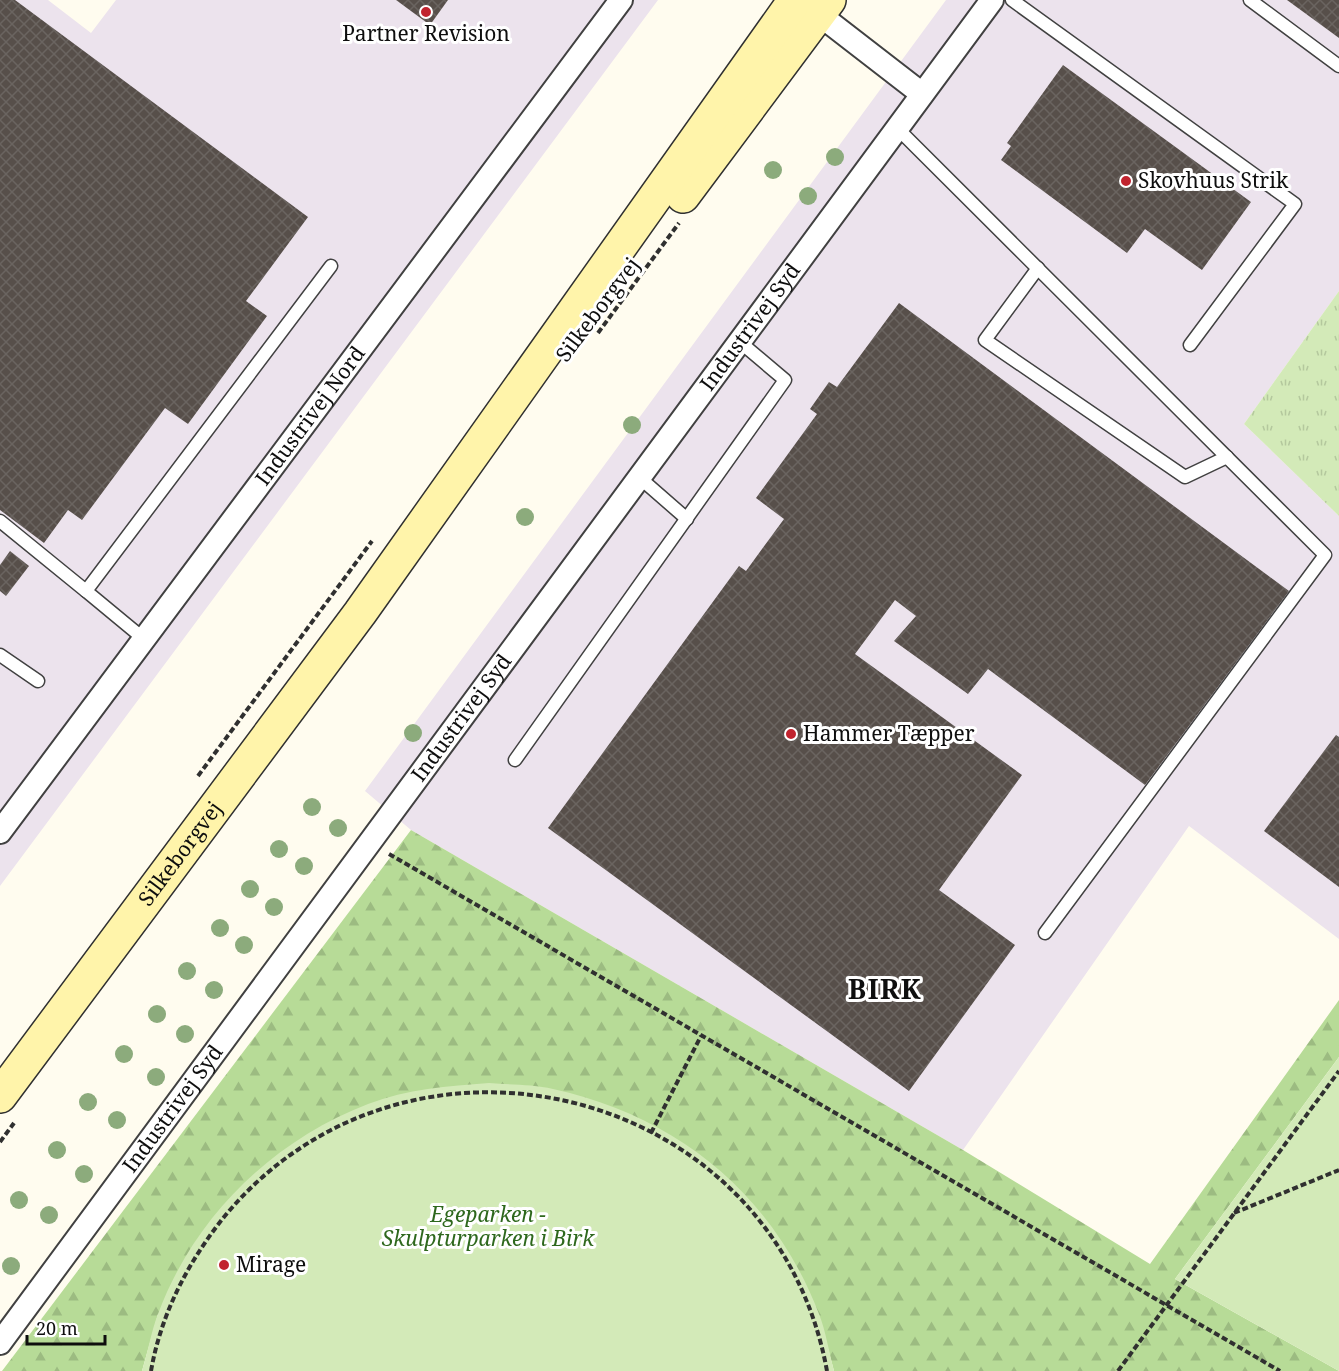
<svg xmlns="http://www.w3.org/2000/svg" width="1339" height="1371" viewBox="0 0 1339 1371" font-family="'Noto Serif',serif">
<defs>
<pattern id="grass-tufts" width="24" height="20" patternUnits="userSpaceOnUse" patternTransform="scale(1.5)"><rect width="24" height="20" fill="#d3eab8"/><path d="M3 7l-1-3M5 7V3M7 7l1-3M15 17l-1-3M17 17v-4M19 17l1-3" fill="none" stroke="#b4c89d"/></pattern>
<pattern id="forest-firs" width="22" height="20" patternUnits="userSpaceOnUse" patternTransform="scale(1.5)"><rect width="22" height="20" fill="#b7db97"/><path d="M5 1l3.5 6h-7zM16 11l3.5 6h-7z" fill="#9cbb81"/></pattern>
<pattern id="building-cross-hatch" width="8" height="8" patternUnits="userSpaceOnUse" patternTransform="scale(1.5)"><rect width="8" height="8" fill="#574f4a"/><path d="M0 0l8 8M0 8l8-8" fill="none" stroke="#6a6460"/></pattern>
</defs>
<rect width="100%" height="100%" fill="#fffcef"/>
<g fill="#ece3ed">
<path d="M0 0H48L91 33 116 0H658L0 886Z"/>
<path d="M946 0H1339V291L1244 424 1339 516V939L1189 826 963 1150 411 830 365 791Z"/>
</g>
<path fill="url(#grass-tufts)" d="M1339 291V516L1244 424Z"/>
<path fill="url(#forest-firs)" d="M411 830 963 1150 1150 1264 1339 1000V1057L1175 1279 1339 1371H834L819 1315 158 1314 142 1371H2Z"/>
<g fill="#d3eab8">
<path d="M1339 1057V1371L1175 1279Z"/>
<path d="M489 1083C510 1085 533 1084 553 1089 677 1116 773 1194 819 1314 826 1332 829 1352 834 1371H142C148 1352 151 1332 158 1314 194 1217 272 1141 368 1104 407 1089 448 1086 489 1083Z"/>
</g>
<g fill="url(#building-cross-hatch)">
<path d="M0 0H15L308 217 246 301 267 316 188 424 165 408 82 520 68 510 44 543 0 510Z"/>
<path d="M396 0H448L430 25Z"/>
<path d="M1287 0H1339V38Z"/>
<path d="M1063 65 1251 202 1202 270 1145 229 1127 253 1001 160 1011 146 1007 143Z"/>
<path d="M899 303 1289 591 1145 785 988 669 968 694 894 641 916 616 895 600 855 654 1022 775 939 890 1015 945 909 1091 548 828 739 566 746 571 784 519 756 498 817 414 810 409 829 382 837 387Z"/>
<path d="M10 551 29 566 6 596 0 591V565Z"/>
<path d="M1336 735 1339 737V887L1264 831Z"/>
</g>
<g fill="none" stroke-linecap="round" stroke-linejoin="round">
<g stroke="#414141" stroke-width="15">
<g id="lane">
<path d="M1012 0 1295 204 1190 345"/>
<path d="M1250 0 1339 66"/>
<path d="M897 128 1325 555 1045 933"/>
<path d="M1038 268 985 340 1185 477 1227 457"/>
<path d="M640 478 687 519"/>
<path d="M0 521 86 591"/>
<path d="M144 639 86 591 331 266"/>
<path d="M0 655 38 681"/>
<path d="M515 760 785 380 740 342"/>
</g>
</g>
<g stroke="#414141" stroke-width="26">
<g id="street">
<path d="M807 5 922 94"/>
<path id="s1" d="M0 832 621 0"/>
<path id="s2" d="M0 1343 992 0"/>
</g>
</g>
<g stroke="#303030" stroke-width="36">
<g id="secondary">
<path d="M683 196 829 0"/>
<path id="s3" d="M0 1096 360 613 795 0"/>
</g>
</g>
<g stroke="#303030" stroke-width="4" stroke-dasharray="6 3" stroke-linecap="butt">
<path d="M598 333 679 223"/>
<path d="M198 776 372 541"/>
<path d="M389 854 1280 1371"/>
<path d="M651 1133 701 1036"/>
<path d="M0 1142 14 1123"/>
<path d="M1234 1213 1339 1170"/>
<path d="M151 1371C161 1314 188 1262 224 1217 408 994 775 1085 827 1371"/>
<path d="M1118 1371 1339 1071"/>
</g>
<use href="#lane" stroke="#fff" stroke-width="12"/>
<use href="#street" stroke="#fff" stroke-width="22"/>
<use href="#secondary" stroke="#fff4aa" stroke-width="33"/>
</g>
<g fill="#8cab7c">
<circle cx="835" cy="157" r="9"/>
<circle cx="773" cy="170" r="9"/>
<circle cx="808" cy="196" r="9"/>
<circle cx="632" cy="425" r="9"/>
<circle cx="525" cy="517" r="9"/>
<circle cx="413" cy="733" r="9"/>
<circle cx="312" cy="807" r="9"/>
<circle cx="338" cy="828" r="9"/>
<circle cx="279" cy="849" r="9"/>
<circle cx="304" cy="866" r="9"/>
<circle cx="250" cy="889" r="9"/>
<circle cx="274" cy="907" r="9"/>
<circle cx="220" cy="928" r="9"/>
<circle cx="244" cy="945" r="9"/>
<circle cx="187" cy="971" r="9"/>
<circle cx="214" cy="990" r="9"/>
<circle cx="157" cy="1014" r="9"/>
<circle cx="185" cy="1034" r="9"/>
<circle cx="124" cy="1054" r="9"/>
<circle cx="156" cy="1077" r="9"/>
<circle cx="88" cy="1102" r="9"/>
<circle cx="117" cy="1120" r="9"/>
<circle cx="57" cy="1150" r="9"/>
<circle cx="84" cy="1174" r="9"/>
<circle cx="19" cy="1200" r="9"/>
<circle cx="49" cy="1215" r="9"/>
<circle cx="11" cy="1266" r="9"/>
</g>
<g fill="#c1232e" stroke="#fff" stroke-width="2">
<circle cx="426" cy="12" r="6"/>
<circle cx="1126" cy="181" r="6"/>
<circle cx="791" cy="734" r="6"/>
<circle cx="224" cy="1265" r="6"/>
</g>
<g text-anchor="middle" stroke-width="6" stroke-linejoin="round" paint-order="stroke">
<g font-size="21" fill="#0e0e0e" stroke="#fff" text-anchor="start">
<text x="426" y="41" text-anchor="middle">Partner Revision</text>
<text x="1138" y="188">Skovhuus Strik</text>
<text x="803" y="741">Hammer Tæpper</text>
<text x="236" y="1272">Mirage</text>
</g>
<g font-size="21" fill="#0e0e0e" stroke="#fff">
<text transform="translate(598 310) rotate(-53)" y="7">Silkeborgvej</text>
<text dy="7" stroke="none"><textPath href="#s2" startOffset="1263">Industrivej Syd</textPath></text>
<text dy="7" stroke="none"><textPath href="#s1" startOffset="519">Industrivej Nord</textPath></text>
<text dy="7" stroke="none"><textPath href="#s2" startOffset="777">Industrivej Syd</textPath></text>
<text dy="7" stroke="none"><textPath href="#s3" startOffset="302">Silkeborgvej</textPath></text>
<text dy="7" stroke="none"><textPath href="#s2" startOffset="291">Industrivej Syd</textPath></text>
</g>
<g font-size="21" font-style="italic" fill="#2e681d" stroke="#fff">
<text x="488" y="1222">Egeparken -<tspan x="488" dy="24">Skulpturparken i Birk</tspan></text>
</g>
<g font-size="27" font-weight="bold" letter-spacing="1.5" fill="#0e0e0e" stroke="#fff">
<text x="885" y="999">BIRK</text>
</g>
</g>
<path d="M27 1335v9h78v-9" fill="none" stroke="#0e0e0e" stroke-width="3"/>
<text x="36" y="1335" font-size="18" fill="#0e0e0e" stroke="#ffffff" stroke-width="4.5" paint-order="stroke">20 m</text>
</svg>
